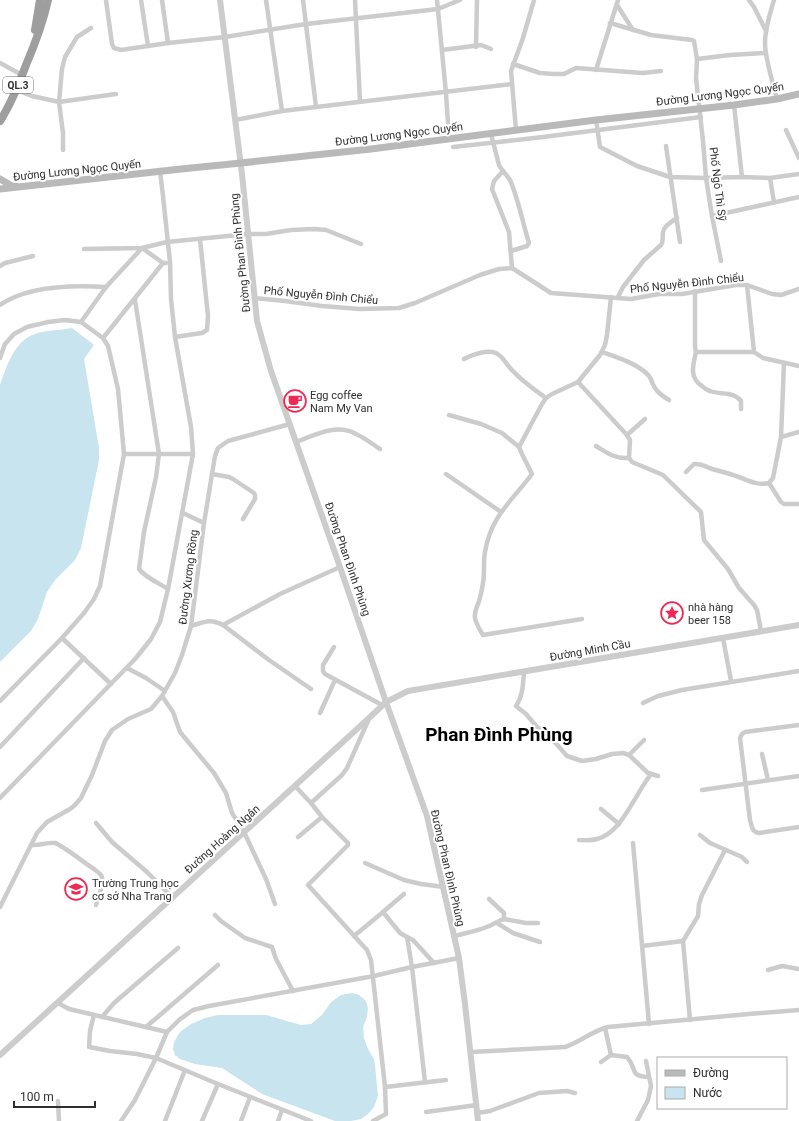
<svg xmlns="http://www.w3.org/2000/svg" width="799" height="1121" viewBox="0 0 799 1121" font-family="Roboto,sans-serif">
<rect width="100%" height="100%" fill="#fff"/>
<g fill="#c8e4ee">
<path d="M72 328 94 345 84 359 99 448V460L81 548 75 560 55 580 47 592 38 619 31 631 0 662V385C8 363 15 337 42 332 52 330 62 330 72 328Z"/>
<path d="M352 993 359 995 366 1001 368 1008 367 1017 363 1027 364 1038 368 1049 374 1059 375 1065 378 1096 374 1107 368 1114 361 1119 351 1121H335L262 1094 222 1068 195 1064 180 1059 175 1055 173 1049 174 1042 180 1032 191 1024 205 1018 218 1015H266L301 1025 311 1024 322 1015 331 1002 341 995Z"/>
</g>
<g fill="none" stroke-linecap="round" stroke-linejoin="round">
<g stroke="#ccc" stroke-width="4.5">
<path d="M106 0 112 44 114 48 121 50 168 43 225 37 306 24 438 9 460 0"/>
<path d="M141 0 148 46"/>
<path d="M162 0 168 43"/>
<path d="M266 0 282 111"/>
<path d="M303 0 316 107"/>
<path d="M355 0 360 102"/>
<path d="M437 0 446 93 449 139"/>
<path d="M749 0 754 7 766 31"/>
<path d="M774 0C770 13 765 29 765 43 765 59 773 83 777 99"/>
<path d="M617 5 633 30"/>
<path d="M610 23 651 35 692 40 694 41 697 59 696 78 703 141 706 178 712 216 721 261"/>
<path d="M476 47 477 0"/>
<path d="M442 50 481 45 491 49"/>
<path d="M697 59 730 55 766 53"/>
<path d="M0 63 22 75"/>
<path d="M513 64 540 73 554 74H564L576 68 643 73 661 71"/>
<path d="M596 70 618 0"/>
<path d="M16 90 32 96 59 102 116 94"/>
<path d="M734 105 742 177"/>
<path d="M235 120 282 111 512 84"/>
<path d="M596 120 600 147 637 166 670 177 706 178 742 177 770 178 799 174"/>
<path d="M516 130 511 71 523 38 534 0"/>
<path d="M786 130 799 158"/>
<path d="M491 134 499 165C502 171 507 175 510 180 518 198 523 224 529 243L527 246 511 251"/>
<path d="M666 146 680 242"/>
<path d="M453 147 543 137 701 117"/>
<path d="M63 150V133L59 102 62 69 65 57 77 37 91 28"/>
<path d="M503 171 494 181 492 189 509 232 512 268"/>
<path d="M770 178 774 202"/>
<path d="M712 216 799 197"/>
<path d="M84 249 142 248 167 242 248 234H266L291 230 314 229 326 230 361 244"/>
<path d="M0 266 5 263 33 256"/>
<path d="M747 285 754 352"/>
<path d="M695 291V347L696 352H754L763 358 799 366"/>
<path d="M618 297 623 287 644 260 661 245C664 241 662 237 663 232 664 226 672 221 677 218"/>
<path d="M254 298 285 301 322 306 360 309 399 308 415 303 480 275 499 269 512 268 551 293 631 299 659 294H682L736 285H747L772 294 781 295 799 289"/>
<path d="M135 300 159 454 156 477 144 532 139 569C146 578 159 583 168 589"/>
<path d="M0 305C27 286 74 285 106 287"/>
<path d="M81 322 106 287 142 248 163 263"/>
<path d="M175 337 202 333 207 330 208 316 200 239"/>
<path d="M103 338 163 263H166"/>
<path d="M602 352C616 357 639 364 649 376 652 380 652 384 655 388 658 393 664 397 669 400"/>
<path d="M696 352C693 365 689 378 702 386 704 388 707 390 710 391 721 395 733 391 741 401V409"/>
<path d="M0 358 5 344 14 334 27 327 48 322 65 320 81 322 103 338 108 346 118 389 124 454 100 586 94 599 84 613 62 638 0 701"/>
<path d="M464 359C471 355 488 349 496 353 503 356 507 366 513 371 523 382 535 390 546 398"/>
<path d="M578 382 627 435 630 440 629 458 632 462 663 475 701 512 704 540 728 569 739 588 754 605 757 610 761 631"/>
<path d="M449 415 481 424 502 433 519 447 522 454 532 474C511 502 491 516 485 552 483 562 485 572 483 583 482 589 481 595 479 601 477 607 474 611 475 618 476 624 480 630 483 635L582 619"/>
<path d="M627 435 645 419"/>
<path d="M781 437 799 432"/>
<path d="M296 442C315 435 337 423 356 434 365 438 372 444 380 449"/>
<path d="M596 446C607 453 615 459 629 458"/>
<path d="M519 447 542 404 546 398 552 394 578 382 600 355 605 345 607 335 611 297"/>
<path d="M124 454H193"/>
<path d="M686 472 694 464C701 463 706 467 712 469 720 471 728 473 736 476 748 480 756 486 769 483L773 478 781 437 784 363"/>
<path d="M212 474 229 477 233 479 254 493 255 495V499L243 519"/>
<path d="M446 474 501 512"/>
<path d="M769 483 781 502 784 504H799"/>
<path d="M183 513 204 523"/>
<path d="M223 625 269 660 311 689"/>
<path d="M191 626C204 622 210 618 223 625L280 594 340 567"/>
<path d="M62 638 111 684"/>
<path d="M723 638 731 681"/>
<path d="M334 647 323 665V671L325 674 382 705"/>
<path d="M127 668 146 678 165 691"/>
<path d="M524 672C523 684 523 696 516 706L526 714 537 727 545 731 567 756 582 761 596 759 612 754 623 753 629 755 648 773 658 776"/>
<path d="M162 696 173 712 180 732 214 773 226 793 232 813 244 832 266 879 275 904"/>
<path d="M643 703 658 696 682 690 799 671"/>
<path d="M320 713 335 680"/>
<path d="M368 721 347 768 342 775 311 803 322 817 348 843V845L308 885 367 950 371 960 385 1087 386 1114 373 1121"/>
<path d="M799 725 745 732 742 734 740 738 750 820C752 827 752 832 759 833L799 827"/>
<path d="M0 747 84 658"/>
<path d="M762 754 768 780"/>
<path d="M629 755 644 740"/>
<path d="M295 786 311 803"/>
<path d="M702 790 799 776"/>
<path d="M0 798 136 658 151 639 160 622 168 589 193 454 191 427 175 337 171 299 170 262 163 196 160 171"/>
<path d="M601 809 619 824"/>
<path d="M96 823 112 842 147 872 172 897"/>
<path d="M700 835 710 843 742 857 747 862"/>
<path d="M298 837 322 817"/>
<path d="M579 840C585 840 591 841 597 839 617 834 627 811 637 796 641 788 646 781 651 774"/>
<path d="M633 843 649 1024"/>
<path d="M31 845C39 846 47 842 55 843 62 845 86 864 94 869 97 872 102 874 102 878 104 884 98 898 96 905"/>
<path d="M365 863 404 880 421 884 444 887"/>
<path d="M489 899 504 913V919"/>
<path d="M0 907 37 833 47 822 70 809 75 805 81 798 92 775 105 741 112 730 128 719 151 709 162 696 175 673 182 655 191 626 204 523 215 456 218 448 228 441 290 424"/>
<path d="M383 912 400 933 407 937 412 967 425 1082"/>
<path d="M215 915 221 921 245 938 272 947 276 959 293 991"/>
<path d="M497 923 513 933 540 942"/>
<path d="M354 936 383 912 404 894"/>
<path d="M454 936C466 933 478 931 489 926 495 924 499 920 504 919L526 923H538"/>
<path d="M407 937 413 940 434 963"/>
<path d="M642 946 683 941"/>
<path d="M768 970 782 966 799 969"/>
<path d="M58 1003 69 1009 167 1032"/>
<path d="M94 1015 90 1031 89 1047 110 1051 137 1054 156 1058 218 1084 311 1121"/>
<path d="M102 1017 114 1003 178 948"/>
<path d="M690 1020 683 941 698 916 699 904 702 895 725 850"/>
<path d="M146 1027 218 965"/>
<path d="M605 1028 611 1055 627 1057C638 1069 628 1076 649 1077"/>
<path d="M471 1052 565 1047C580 1042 592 1031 608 1027L749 1014 799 1010"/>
<path d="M601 1062 611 1055"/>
<path d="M385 1087 446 1080"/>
<path d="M58 1101 59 1121"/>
<path d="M426 1112 477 1105"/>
<path d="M477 1113 490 1111 539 1093 567 1091 575 1093"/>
<path d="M121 1121 135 1100 156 1058 167 1032 179 1020 193 1010 209 1006 374 976 412 967 459 958"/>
<path d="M165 1121 185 1070"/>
<path d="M202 1121 218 1084"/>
<path d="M241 1121 250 1097"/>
<path d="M278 1121 282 1110"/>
<path d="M637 1121 648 1100 651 1086 646 1061"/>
</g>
<g stroke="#ccc" stroke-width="6">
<path d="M220 0 242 174 257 321 271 371 340 567 386 702 427 816 459 958 465 1004 478 1121"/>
<path d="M0 1055 368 719 386 702 408 691 799 625"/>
</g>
<g stroke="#b9b9b9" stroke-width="7">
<path d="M0 179 12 186H16"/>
<path d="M0 189 181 169 241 163 371 149 596 120 734 105 777 99 799 94"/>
</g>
<g stroke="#9e9e9e" stroke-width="8">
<path d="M35 30 40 0"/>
<path d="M0 121C11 104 19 84 26 65 35 44 43 22 48 0"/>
</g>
</g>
<defs>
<g id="cafe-ring" transform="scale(1.15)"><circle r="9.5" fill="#fff" stroke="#ef2951" stroke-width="1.5"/><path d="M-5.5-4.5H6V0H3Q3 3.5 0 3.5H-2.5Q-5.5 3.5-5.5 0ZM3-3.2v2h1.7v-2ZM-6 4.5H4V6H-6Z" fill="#ef2951"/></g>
<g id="sight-ring" transform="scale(1.15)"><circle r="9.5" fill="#fff" stroke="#ef2951" stroke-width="1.5"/><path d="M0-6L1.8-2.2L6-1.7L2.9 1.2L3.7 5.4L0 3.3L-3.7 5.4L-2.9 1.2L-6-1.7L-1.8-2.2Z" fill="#ef2951"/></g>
<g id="school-ring" transform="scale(1.15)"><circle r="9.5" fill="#fff" stroke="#ef2951" stroke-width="1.5"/><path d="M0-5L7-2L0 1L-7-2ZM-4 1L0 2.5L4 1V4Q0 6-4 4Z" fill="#ef2951"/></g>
</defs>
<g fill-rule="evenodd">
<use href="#cafe-ring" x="295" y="401"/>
<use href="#sight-ring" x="672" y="613"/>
<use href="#school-ring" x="76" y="889"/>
</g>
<g text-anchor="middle" stroke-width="4" stroke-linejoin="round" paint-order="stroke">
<rect fill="#fff" stroke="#6d6d6d" stroke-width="1" x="3" y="77" width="30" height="16" rx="3"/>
<g font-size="10" font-weight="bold" fill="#2f2f2f">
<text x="18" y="89">QL.3</text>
</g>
<g font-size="11" fill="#2f2f2f" stroke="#fff">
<text transform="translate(720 94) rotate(-7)" y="4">Đường Lương Ngọc Quyến</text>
<text transform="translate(399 134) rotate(-7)" y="4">Đường Lương Ngọc Quyến</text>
<text transform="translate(77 170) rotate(-6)" y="4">Đường Lương Ngọc Quyến</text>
<text transform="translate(718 184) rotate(83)" y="4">Phố Ngô Thì Sỹ</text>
<text transform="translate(240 253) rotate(-96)" y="4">Đường Phan Đình Phùng</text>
<text transform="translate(687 283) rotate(-6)" y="4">Phố Nguyễn Đình Chiểu</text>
<text transform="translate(321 295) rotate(5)" y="4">Phố Nguyễn Đình Chiểu</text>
<text transform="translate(348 559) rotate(71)" y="4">Đường Phan Đình Phùng</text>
<text transform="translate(188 577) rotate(-83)" y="4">Đường Xương Rồng</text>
<text transform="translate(590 650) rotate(-10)" y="4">Đường Minh Cầu</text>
<text transform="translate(222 839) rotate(-42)" y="4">Đường Hoàng Ngân</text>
<text transform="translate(448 868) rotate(77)" y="4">Đường Phan Đình Phùng</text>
</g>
<g font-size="11" fill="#2f2f2f" stroke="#fff" text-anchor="start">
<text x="310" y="399">Egg coffee<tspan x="310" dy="13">Nam My Van</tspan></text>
<text x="688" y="611">nhà hàng<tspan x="688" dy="13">beer 158</tspan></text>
<text x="92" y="887">Trường Trung học<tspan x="92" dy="13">cơ sở Nha Trang</tspan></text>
</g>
<g font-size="19" font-weight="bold" fill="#000" stroke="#fff">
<text x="499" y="741">Phan Đình Phùng</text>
</g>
</g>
<rect x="657" y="1057" width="130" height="52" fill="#ffffff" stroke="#acacac"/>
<rect x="665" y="1070" width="20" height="6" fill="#b9b9b9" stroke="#acacac"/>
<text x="693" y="1077" font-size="12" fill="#2f2f2f">Đường</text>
<rect x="665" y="1087" width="20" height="12" fill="#c8e4ee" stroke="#acacac"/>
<text x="693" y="1097" font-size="12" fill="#2f2f2f">Nước</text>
<path d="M14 1101v6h81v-6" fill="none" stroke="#2f2f2f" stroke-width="2"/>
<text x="20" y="1101" font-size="12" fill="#2f2f2f" stroke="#ffffff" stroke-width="3" paint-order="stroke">100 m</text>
</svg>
